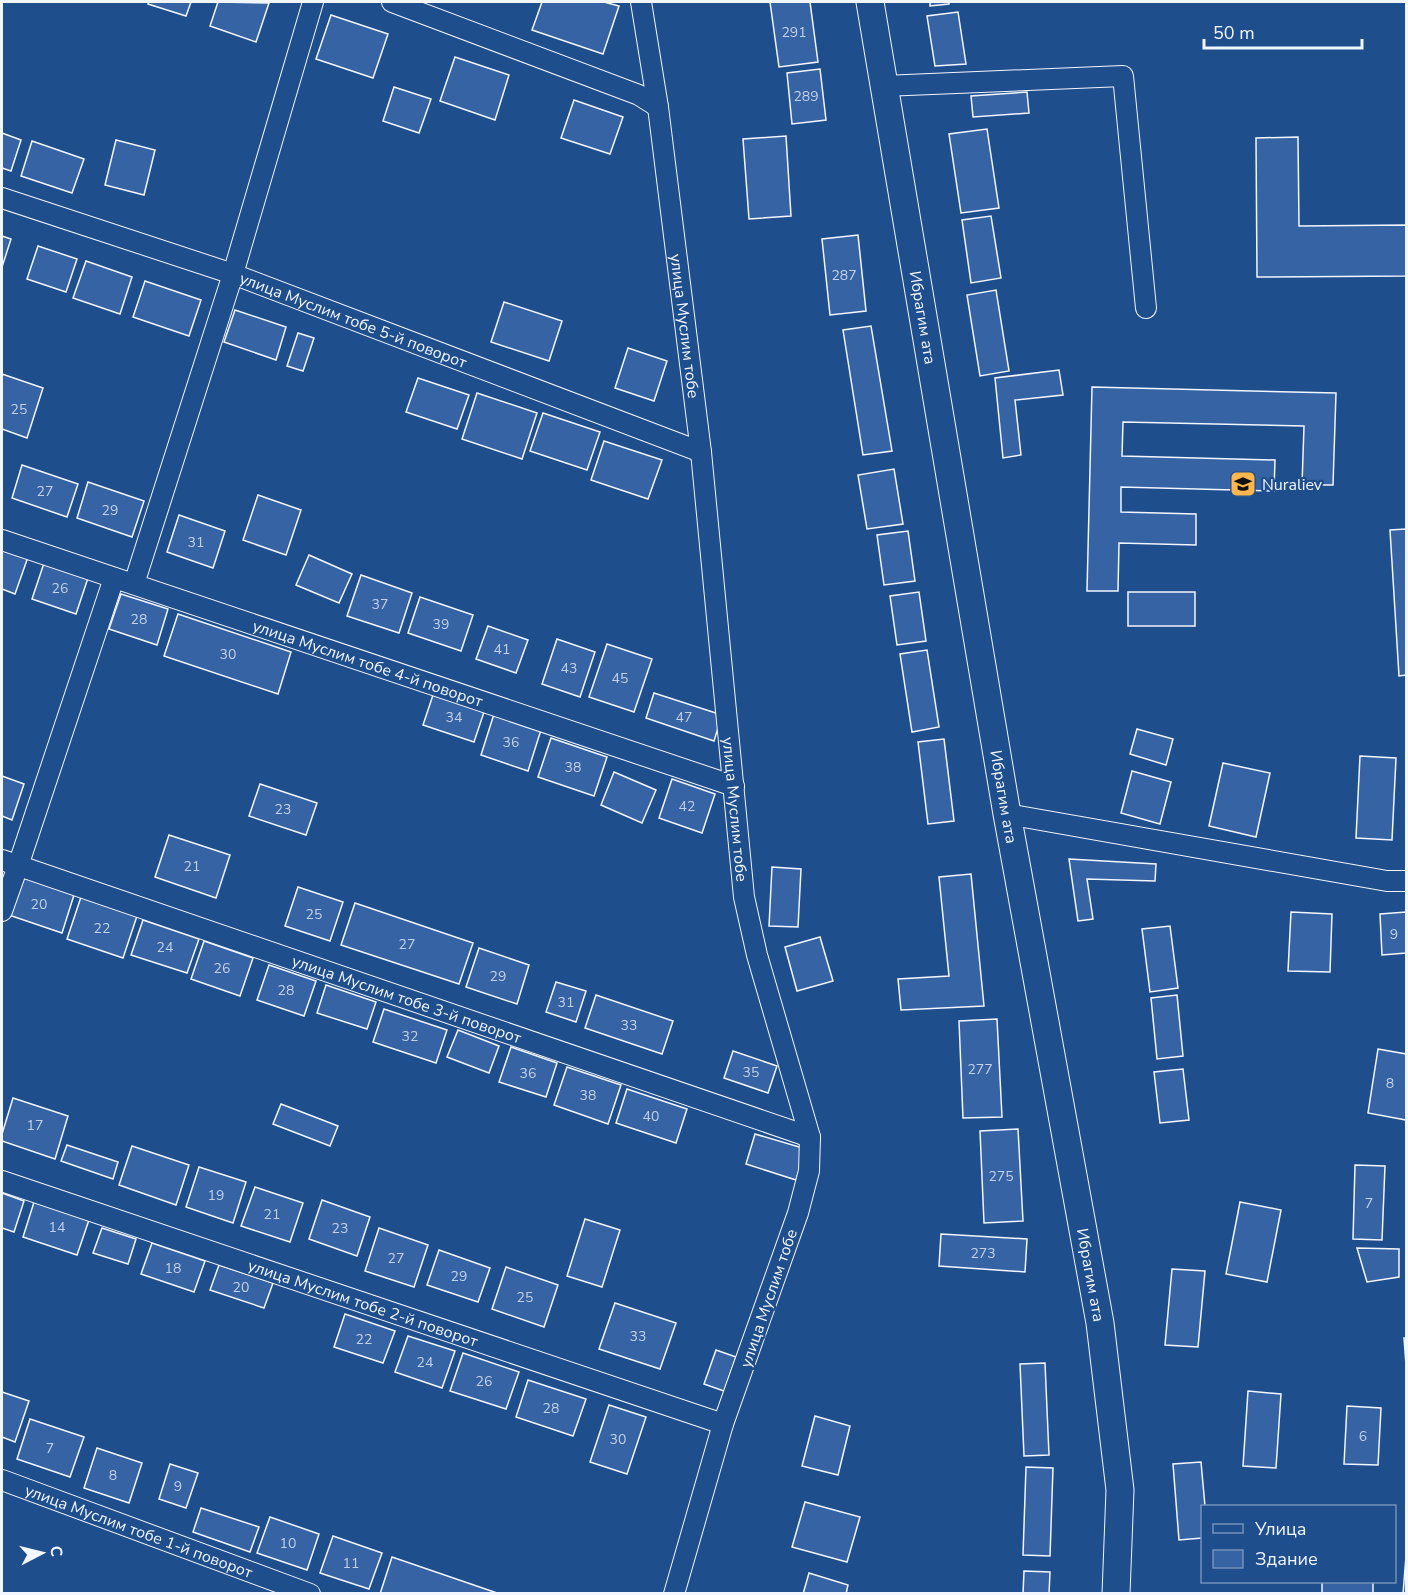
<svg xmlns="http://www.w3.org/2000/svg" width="1408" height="1595" viewBox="0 0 1408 1595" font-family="'Nunito Sans',sans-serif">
<rect width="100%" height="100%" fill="#1f4e8c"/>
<g fill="#3563a3" stroke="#f2f6ff" stroke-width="1.5">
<path d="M149 2H191L186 16 148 4Z"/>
<path d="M218 2 269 3 256 42 210 26Z"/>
<path d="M542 2H604L619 6 603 54 532 30Z"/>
<path d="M770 2H810L818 62 779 67Z"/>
<path d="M930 2H949V4L930 6Z"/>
<path d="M958 12 966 64 935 66 927 16Z"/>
<path d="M331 15 388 34 373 78 316 59Z"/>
<path d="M455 57 509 75 495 120 440 101Z"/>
<path d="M820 69 826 120 792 124 787 73Z"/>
<path d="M394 87 431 99 419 133 383 121Z"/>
<path d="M1027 92 1029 113 973 117 971 96Z"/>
<path d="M574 100 623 117 610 154 561 138Z"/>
<path d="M987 129 999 208 961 213 949 134Z"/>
<path d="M2 133 21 140 11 171 2 168Z"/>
<path d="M786 136 791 216 749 219 743 139Z"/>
<path d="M1298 137 1299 226 1406 225V276L1257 277 1256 138Z"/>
<path d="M116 140 155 150 144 195 105 185Z"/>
<path d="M32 141 84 159 72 193 21 176Z"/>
<path d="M991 216 1001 278 971 283 962 220Z"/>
<path d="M858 235 866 311 830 315 822 239Z"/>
<path d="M2 236 11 239 2 267Z"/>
<path d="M38 246 77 259 66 292 27 279Z"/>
<path d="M86 261 132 277 120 314 73 298Z"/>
<path d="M145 281 201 300 189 336 133 317Z"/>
<path d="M996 290 1009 371 980 376 967 295Z"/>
<path d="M504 302 562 321 549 361 491 342Z"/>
<path d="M235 310 286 327 276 360 224 342Z"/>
<path d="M871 326 892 451 863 455 843 330Z"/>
<path d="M298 333 314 338 303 371 287 366Z"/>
<path d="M628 348 667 361 654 401 615 388Z"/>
<path d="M1059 370 1063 395 1015 400 1021 455 1003 458 995 378Z"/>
<path d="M2 374 43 388 27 438 2 429Z"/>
<path d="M418 378 469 395 457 429 406 412Z"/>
<path d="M1092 387 1336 393 1333 485H1302L1304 426 1123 422 1122 456 1275 460 1274 491 1121 487V512L1196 514V545L1119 543 1118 591H1087Z"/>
<path d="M477 393 537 413 522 459 462 439Z"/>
<path d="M543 413 600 432 587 470 530 451Z"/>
<path d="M604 441 662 460 648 499 591 480Z"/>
<path d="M22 465 78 484 67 517 12 498Z"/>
<path d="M894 469 903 524 867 529 858 475Z"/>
<path d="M88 482 144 501 132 537 77 518Z"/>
<path d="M258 495 301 510 286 555 243 540Z"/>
<path d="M179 515 225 531 213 568 167 552Z"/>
<path d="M1406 529V675L1399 676 1390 530Z"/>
<path d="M908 531 915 581 884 585 877 535Z"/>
<path d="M2 548 28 557 15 594 2 589Z"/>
<path d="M309 555 352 574 339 603 296 585Z"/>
<path d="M44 563 88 578 76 614 32 599Z"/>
<path d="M361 575 412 593 399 633 347 616Z"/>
<path d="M919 592 926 641 897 645 890 596Z"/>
<rect x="1128" y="592" width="67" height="34"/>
<path d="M121 594 168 609 157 645 109 629Z"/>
<path d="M420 597 473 615 461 651 408 633Z"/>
<path d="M178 614 291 652 278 694 164 656Z"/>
<path d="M488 626 528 640 516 673 476 659Z"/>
<path d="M557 639 595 652 580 697 542 684Z"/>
<path d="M607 644 652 659 634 712 589 697Z"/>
<path d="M927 650 939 727 912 732 900 654Z"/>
<path d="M434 692 485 709 474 742 423 725Z"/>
<path d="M654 693 722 715 714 741 646 718Z"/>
<path d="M494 714 541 730 528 771 481 755Z"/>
<path d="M1137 729 1173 739 1166 765 1130 754Z"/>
<path d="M551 738 607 757 594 796 538 777Z"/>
<path d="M944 739 954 821 928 824 918 742Z"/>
<path d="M1360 756 1396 758 1392 840 1356 838Z"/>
<path d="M1223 763 1270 773 1256 837 1209 826Z"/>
<path d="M1132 771 1171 782 1160 824 1121 813Z"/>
<path d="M614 772 656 790 642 823 601 805Z"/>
<path d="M2 776 24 784 12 820 2 816Z"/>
<path d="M672 779 715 794 702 833 659 818Z"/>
<path d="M260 784 317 803 306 835 249 816Z"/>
<path d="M169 835 230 855 216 898 155 877Z"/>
<path d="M1069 859 1156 864 1155 881 1087 879 1093 919 1078 921Z"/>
<path d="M772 867 801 869 798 927 769 926Z"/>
<path d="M971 874 984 1006 901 1010 898 979 949 976 939 877Z"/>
<path d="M16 875 74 895 62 933 3 913Z"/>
<path d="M298 887 343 902 330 941 285 926Z"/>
<path d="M81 897 137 916 123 958 67 939Z"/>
<path d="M355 903 473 943 459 984 341 945Z"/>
<path d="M1291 912 1332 914 1330 972 1288 971Z"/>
<path d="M1406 912V953L1382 955 1380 914Z"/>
<path d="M143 920 199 939 187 973 131 955Z"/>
<path d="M1170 926 1178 988 1150 992 1142 929Z"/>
<path d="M820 937 833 981 797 991 785 947Z"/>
<path d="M204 941 253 958 240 996 191 979Z"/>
<path d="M479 948 529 965 517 1004 466 987Z"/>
<path d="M269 965 316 981 304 1016 257 1000Z"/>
<path d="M556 982 586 991 576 1022 546 1012Z"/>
<path d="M326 985 376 1002 367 1029 317 1013Z"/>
<path d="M596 995 673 1021 662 1054 585 1028Z"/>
<path d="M1177 995 1183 1056 1157 1059 1151 998Z"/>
<path d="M384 1009 447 1030 436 1063 373 1042Z"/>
<path d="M997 1019 1002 1117 963 1118 959 1021Z"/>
<path d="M458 1030 499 1046 489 1073 447 1057Z"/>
<path d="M511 1047 557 1063 546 1097 499 1082Z"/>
<path d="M1378 1049 1406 1054V1120L1368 1113Z"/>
<path d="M733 1051 777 1066 768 1093 724 1078Z"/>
<path d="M567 1067 621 1085 608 1124 554 1105Z"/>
<path d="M1183 1069 1189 1120 1160 1123 1154 1072Z"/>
<path d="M627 1089 687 1109 676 1143 616 1123Z"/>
<path d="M13 1098 68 1116 55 1159 2 1141V1134Z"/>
<path d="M281 1104 338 1126 330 1146 273 1124Z"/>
<path d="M1018 1129 1023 1221 984 1223 980 1131Z"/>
<path d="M755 1134 806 1149 796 1180 746 1164Z"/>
<path d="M67 1145 118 1162 113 1179 61 1161Z"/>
<path d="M132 1146 189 1165 176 1205 119 1185Z"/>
<path d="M1355 1165 1385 1166 1382 1240 1353 1239Z"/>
<path d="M199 1167 246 1182 233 1223 186 1207Z"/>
<path d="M255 1187 303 1203 290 1242 241 1226Z"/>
<path d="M2 1193 24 1201 14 1232 2 1228Z"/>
<path d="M35 1199 90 1217 77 1255 23 1237Z"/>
<path d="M322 1200 370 1217 357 1256 309 1239Z"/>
<path d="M1240 1202 1281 1210 1267 1282 1226 1274Z"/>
<path d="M585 1219 620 1230 602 1287 567 1276Z"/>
<path d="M102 1228 136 1239 128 1264 93 1253Z"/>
<path d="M379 1228 428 1245 414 1287 365 1271Z"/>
<path d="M941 1234 1027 1239 1025 1272 939 1266Z"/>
<path d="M152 1243 205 1261 194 1292 141 1274Z"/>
<path d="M1357 1248 1399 1249V1277L1367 1282Z"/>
<path d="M439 1250 490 1268 478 1302 427 1285Z"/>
<path d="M219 1265 273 1283 264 1308 210 1290Z"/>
<path d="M506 1267 558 1285 544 1327 492 1309Z"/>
<path d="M1172 1269 1205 1271 1198 1347 1165 1345Z"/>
<path d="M615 1303 676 1323 660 1369 599 1349Z"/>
<path d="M345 1314 395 1331 383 1363 334 1347Z"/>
<path d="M408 1336 455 1351 442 1388 395 1372Z"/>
<path d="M1404 1338H1406V1365Z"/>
<path d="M716 1350 736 1357 724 1391 704 1384Z"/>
<path d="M463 1353 519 1372 506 1409 450 1391Z"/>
<path d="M1045 1363 1049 1455 1024 1456 1020 1364Z"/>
<path d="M528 1380 586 1399 573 1436 516 1417Z"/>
<path d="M1248 1391 1281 1394 1276 1468 1243 1466Z"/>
<path d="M2 1392 29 1401 15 1442 2 1437Z"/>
<path d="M609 1405 646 1417 627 1474 590 1462Z"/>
<path d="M1347 1406 1381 1408 1378 1465 1344 1464Z"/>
<path d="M815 1416 850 1426 838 1475 802 1466Z"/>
<path d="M30 1419 84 1437 70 1477 17 1459Z"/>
<path d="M97 1448 142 1463 129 1503 84 1488Z"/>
<path d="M1201 1462 1205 1506H1202V1538L1179 1540 1173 1464Z"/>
<path d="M170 1464 198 1473 186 1508 159 1499Z"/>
<path d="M1026 1467 1053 1468 1050 1556 1023 1555Z"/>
<path d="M805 1502 860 1517 847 1562 792 1547Z"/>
<path d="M201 1508 259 1527 250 1552 193 1532Z"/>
<path d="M270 1517 319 1534 307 1570 257 1553Z"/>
<path d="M333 1536 382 1553 369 1589 320 1573Z"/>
<path d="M1406 1556V1594H1403Z"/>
<path d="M392 1557 500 1594H380Z"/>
<path d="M1024 1571 1050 1572 1049 1594H1023Z"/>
<path d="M809 1573 848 1585 846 1594H803Z"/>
<rect x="1322" y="1582" width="51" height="12"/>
</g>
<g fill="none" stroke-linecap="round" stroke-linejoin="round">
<g stroke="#f2f6ff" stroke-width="22">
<g id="street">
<path d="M392 2 639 95 658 107"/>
<path id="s1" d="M641 2 658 107 701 452 744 897 757 955 810 1137 809 1171 798 1213 723 1424 674 1594"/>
<path d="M883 86 1123 76 1146 308"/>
<path id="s2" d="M2 198 233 274 701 452"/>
<path id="s3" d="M2 540 734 786"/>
<path d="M134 584 233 274 313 2"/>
<path d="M1007 814 1387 881H1406"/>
<path id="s4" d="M2 860 810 1137"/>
<path d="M2 911 18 866 114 578"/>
<path id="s5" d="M2 1181 723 1424"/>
<path id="s6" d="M2 1480 310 1594"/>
</g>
</g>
<g stroke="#f2f6ff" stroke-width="29">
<g id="secondary">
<path id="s7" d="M870 2 1007 814 1100 1323 1120 1490 1116 1594"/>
</g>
</g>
<use href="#street" stroke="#1f4e8c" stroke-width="20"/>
<use href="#secondary" stroke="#1f4e8c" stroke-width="27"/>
</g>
<defs>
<g id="school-square" transform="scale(1.35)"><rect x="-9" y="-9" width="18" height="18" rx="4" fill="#ffb74d" stroke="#1f4e8c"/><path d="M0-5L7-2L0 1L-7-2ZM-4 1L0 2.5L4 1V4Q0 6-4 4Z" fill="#111"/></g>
</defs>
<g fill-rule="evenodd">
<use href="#school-square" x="1243" y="484"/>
</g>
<g text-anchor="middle" stroke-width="4.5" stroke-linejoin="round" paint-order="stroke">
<g font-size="14" fill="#c3d1e8">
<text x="794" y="37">291</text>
<text x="806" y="101">289</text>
<text x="844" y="280">287</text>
<text x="19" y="414">25</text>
<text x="45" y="496">27</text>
<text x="110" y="515">29</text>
<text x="196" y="547">31</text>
<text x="60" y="593">26</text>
<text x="380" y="609">37</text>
<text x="139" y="624">28</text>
<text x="441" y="629">39</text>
<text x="502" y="654">41</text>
<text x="228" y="659">30</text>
<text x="569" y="673">43</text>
<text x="620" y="683">45</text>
<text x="454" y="722">34</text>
<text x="684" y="722">47</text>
<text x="511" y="747">36</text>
<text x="573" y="772">38</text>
<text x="687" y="811">42</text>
<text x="283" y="814">23</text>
<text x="192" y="871">21</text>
<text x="39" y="909">20</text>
<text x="314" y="919">25</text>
<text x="102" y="933">22</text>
<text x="1394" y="939">9</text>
<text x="407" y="949">27</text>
<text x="165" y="952">24</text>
<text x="222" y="973">26</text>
<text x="498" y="981">29</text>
<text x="286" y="995">28</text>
<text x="566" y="1007">31</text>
<text x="629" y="1030">33</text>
<text x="410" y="1041">32</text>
<text x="980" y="1074">277</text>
<text x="751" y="1077">35</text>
<text x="528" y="1078">36</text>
<text x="1390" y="1088">8</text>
<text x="588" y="1100">38</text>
<text x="651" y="1121">40</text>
<text x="35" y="1130">17</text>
<text x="1001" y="1181">275</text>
<text x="216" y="1200">19</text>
<text x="1369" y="1208">7</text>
<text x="272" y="1219">21</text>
<text x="57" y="1232">14</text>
<text x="340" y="1233">23</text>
<text x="983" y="1258">273</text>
<text x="396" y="1263">27</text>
<text x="173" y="1273">18</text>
<text x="459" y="1281">29</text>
<text x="241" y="1292">20</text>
<text x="525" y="1302">25</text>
<text x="638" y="1341">33</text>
<text x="364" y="1344">22</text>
<text x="425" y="1367">24</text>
<text x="484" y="1386">26</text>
<text x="551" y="1413">28</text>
<text x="1363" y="1441">6</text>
<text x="618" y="1444">30</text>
<text x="50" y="1453">7</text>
<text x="113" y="1480">8</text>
<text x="178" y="1491">9</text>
<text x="288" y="1548">10</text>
<text x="351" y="1568">11</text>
</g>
<g font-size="16" fill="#f2f6ff" stroke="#1f4e8c">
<text dy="6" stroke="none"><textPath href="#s7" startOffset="320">Ибрагим ата</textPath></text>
<text dy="6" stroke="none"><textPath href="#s2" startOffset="372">улица Муслим тобе 5-й поворот</textPath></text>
<text dy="6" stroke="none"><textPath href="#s1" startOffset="327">улица Муслим тобе</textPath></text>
<text dy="6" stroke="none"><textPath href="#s3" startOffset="386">улица Муслим тобе 4-й поворот</textPath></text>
<text dy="6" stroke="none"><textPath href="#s7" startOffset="806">Ибрагим ата</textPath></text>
<text dy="6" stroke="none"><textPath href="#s1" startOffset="813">улица Муслим тобе</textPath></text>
<text dy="6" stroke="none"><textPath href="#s4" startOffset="428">улица Муслим тобе 3-й поворот</textPath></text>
<text dy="6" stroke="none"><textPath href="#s7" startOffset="1292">Ибрагим ата</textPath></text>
<text transform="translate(768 1298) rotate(-71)" y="6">улица Муслим тобе</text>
<text dy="6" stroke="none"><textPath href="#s5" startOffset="381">улица Муслим тобе 2-й поворот</textPath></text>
<text dy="6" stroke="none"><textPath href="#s6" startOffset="146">улица Муслим тобе 1-й поворот</textPath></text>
</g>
<g font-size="16" fill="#f2f6ff" stroke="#1f4e8c" text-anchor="start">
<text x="1262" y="490">Nuraliev</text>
</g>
</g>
<rect width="1408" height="1595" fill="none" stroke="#f2f6ff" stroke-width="6"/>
<rect x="1201" y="1505" width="195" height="78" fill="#1f4e8c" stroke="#7391ba" stroke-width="1.5"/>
<rect x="1213" y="1524" width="30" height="9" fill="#1f4e8c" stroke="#7391ba" stroke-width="1.5"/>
<text x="1255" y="1535" font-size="18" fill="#f2f6ff">Улица</text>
<rect x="1213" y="1550" width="30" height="18" fill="#3563a3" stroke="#7391ba" stroke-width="1.5"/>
<text x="1255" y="1565" font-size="18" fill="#f2f6ff">Здание</text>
<g transform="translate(42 1553) rotate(83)" stroke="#1f4e8c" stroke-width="4.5" paint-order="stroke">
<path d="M0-4.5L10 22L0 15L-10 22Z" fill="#f2f6ff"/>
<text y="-9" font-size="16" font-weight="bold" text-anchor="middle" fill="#f2f6ff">С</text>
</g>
<path d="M1204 39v9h158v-9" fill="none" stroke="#f2f6ff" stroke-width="3"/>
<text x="1213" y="39" font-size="18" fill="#f2f6ff" stroke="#1f4e8c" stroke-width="4.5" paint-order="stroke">50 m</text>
</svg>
